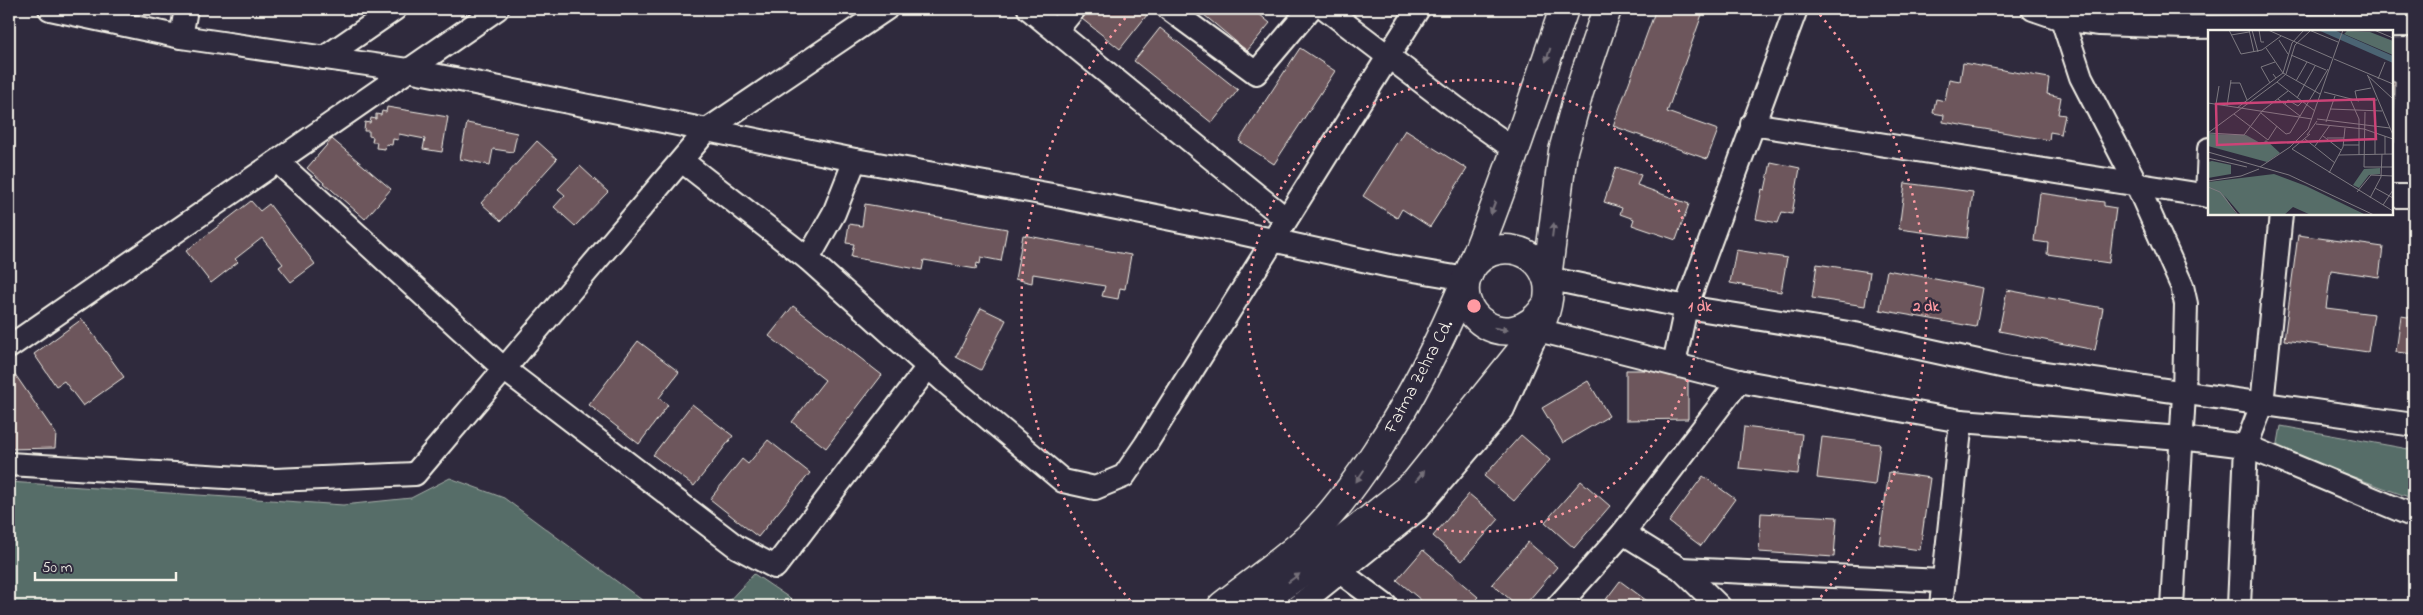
<svg xmlns="http://www.w3.org/2000/svg" width="2423" height="615" viewBox="0 0 2423 615" font-family="'Indie Flower',sans-serif">
<rect width="100%" height="100%" fill="#2f2a3d"/>
<filter id="ink" filterUnits="userSpaceOnUse"><feTurbulence type="fractalNoise" baseFrequency=".02" numOctaves="2"/><feDisplacementMap in="SourceGraphic" scale="10" xChannelSelector="R" yChannelSelector="G"/><feConvolveMatrix kernelMatrix="1 2 1 2 8 2 1 2 1" color-interpolation-filters="sRGB"/></filter>
<g filter="url(#ink)">
<g fill="#566d68" stroke="#a5afa8">
<path d="M2281 426 2414 450V499L2277 449Z"/>
<path d="M450 478 504 498 650 606H9V482L343 505 411 498Z"/>
<path d="M754 574 788 597 797 606H724Z"/>
</g>
<g fill="#6d565c" stroke="#f4f1e8">
<path d="M1090 9H1139L1147 15 1120 49 1082 19Z"/>
<path d="M1197 9H1253L1270 23 1247 51Z"/>
<path d="M1656 9H1704L1667 112 1718 130 1707 159 1613 126Z"/>
<path d="M1160 28 1238 90 1212 123 1134 61Z"/>
<path d="M1300 48 1335 71 1274 164 1239 141Z"/>
<path d="M1963 63 2049 78 2047 94 2061 97 2058 114 2065 115 2061 134 2050 132 2049 140 1943 122 1944 115 1933 113 1936 99 1945 101 1949 79 1960 81Z"/>
<path d="M2392 81H2395L2394 142H2392Z"/>
<path d="M387 107 448 117 442 152 423 149 425 139 399 134 398 140 393 139 392 145 386 144 385 149 376 148 377 142H372L373 137 369 136V131H364L365 122 370 123 371 118 376 119V114L381 115 382 111 386 112Z"/>
<path d="M467 123 517 133 513 152 493 149 490 165 460 159Z"/>
<path d="M1405 130 1467 169 1430 227 1402 209 1397 218 1363 196Z"/>
<path d="M332 139 391 189 365 219 307 168Z"/>
<path d="M537 141 557 159 501 221 481 203Z"/>
<path d="M1771 162 1800 168 1792 214 1782 212 1778 223 1756 219 1762 189 1765 190Z"/>
<path d="M580 166 608 192 575 226 554 207 565 195 558 189Z"/>
<path d="M1616 167 1641 175 1637 185 1689 204 1676 240 1632 225 1634 219 1620 214 1622 208 1604 202Z"/>
<path d="M1905 183 1973 192 1967 238 1899 229Z"/>
<path d="M2040 193 2104 202V206L2116 208 2109 263 2047 254 2048 243 2034 241Z"/>
<path d="M251 201 260 211 269 204 315 264 291 282 279 267 283 264 262 238 235 259 238 262 211 283 186 251Z"/>
<path d="M865 204 1007 229 1001 261 981 257 980 264 977 263 976 269 924 260 922 270 851 257 854 244 846 243 849 224 862 226Z"/>
<path d="M1023 235 1131 255 1125 289 1120 288 1118 299 1102 296 1105 286 1033 274 1032 283 1015 279Z"/>
<path d="M2298 235 2383 247 2379 277 2331 270 2326 308 2374 314 2368 352 2284 340Z"/>
<path d="M1736 250 1787 258 1781 292 1730 283Z"/>
<path d="M1817 264 1870 272 1865 306 1812 298Z"/>
<path d="M1887 270 1983 288 1976 327 1880 310Z"/>
<path d="M2007 290 2103 308 2095 350 1999 331Z"/>
<path d="M793 306 882 375 826 448 792 422 825 380 769 336Z"/>
<path d="M981 308 1006 320 981 370 956 357Z"/>
<path d="M2401 316 2414 318V354L2396 352Z"/>
<path d="M82 319 124 377 83 406 64 381 56 386 34 354Z"/>
<path d="M638 341 679 372 659 398 668 405 639 444 589 405Z"/>
<path d="M10 367 56 434 55 448 9 449Z"/>
<path d="M1626 370H1688V419L1626 420Z"/>
<path d="M1588 381 1609 416 1563 443 1542 408Z"/>
<path d="M692 404 733 436 694 486 653 455Z"/>
<path d="M1744 427 1802 434 1798 474 1739 468Z"/>
<path d="M1521 435 1550 460 1514 501 1484 476Z"/>
<path d="M1822 437 1880 444 1875 485 1817 478Z"/>
<path d="M768 440 810 473 758 537 710 499 742 459 748 464Z"/>
<path d="M1889 472 1930 478 1920 550 1879 544Z"/>
<path d="M1703 476 1735 499 1701 546 1669 522Z"/>
<path d="M1581 481 1610 506 1574 548 1545 522Z"/>
<path d="M1469 494 1499 519 1462 561 1433 536Z"/>
<path d="M1761 513 1837 517 1834 557 1759 552Z"/>
<path d="M1528 542 1557 567 1524 606H1518L1492 584Z"/>
<path d="M1423 550 1478 597 1470 606H1428L1397 580Z"/>
<path d="M1620 581 1654 606H1601Z"/>
</g>
<g fill="none" stroke-linecap="round" stroke-linejoin="round">
<g stroke="#f4f1e8" stroke-width="26">
<g id="street">
<path d="M50 9 181 37 408 70 460 80 855 160 1052 195 1231 231 1390 266 1467 279"/>
<path d="M1029 9 1286 219"/>
<path d="M1169 9 1256 73 1310 9"/>
<path d="M1326 9 1456 108 1514 149"/>
<path d="M2033 9 2062 19 2100 24 2185 27"/>
<path d="M2168 9 2185 27 2414 25"/>
<path d="M2062 19 2081 77 2137 185 2182 286 2186 304 2184 394 2172 606"/>
<path d="M1056 31 1074 9"/>
<path d="M181 37 186 9"/>
<path d="M324 58 395 9"/>
<path d="M1752 124 2209 196"/>
<path d="M682 161 808 259 943 380 1063 481 1095 488 1124 476 1146 444 1418 9"/>
<path d="M278 162 504 369 737 547 775 567 928 367"/>
<path d="M2207 196 2209 149"/>
<path d="M2392 196H2414"/>
<path d="M808 259 834 213 855 160"/>
<path d="M1547 278 1686 307 1855 334 2010 368 2414 425"/>
<path d="M9 347 497 9"/>
<path d="M1674 364 1686 307 1796 9"/>
<path d="M9 464 275 480 415 474 707 130 886 9"/>
<path d="M1623 533 1681 569 1719 606"/>
<path d="M1681 569 1943 581"/>
<path d="M1340 572 1386 606"/>
<path d="M1298 606 1417 510 1503 409 1538 330 1739 381 1961 421 2181 438 2246 446 2414 516"/>
<path d="M1558 606 1623 533 1739 381"/>
<path d="M1941 606 1961 421"/>
<path d="M2239 606 2246 446 2262 405 2281 214"/>
</g>
</g>
<g stroke="#f4f1e8" stroke-width="31">
<g id="secondary">
<path d="M1547 278 1563 151 1579 92 1607 9"/>
<path d="M1222 606C1250 584 1281 563 1308 538 1334 513 1356 482 1376 452 1465 318 1511 159 1564 9"/>
<path d="M1254 606 1320 559 1415 483 1538 330C1545 316 1552 295 1547 279 1537 246 1492 238 1472 267 1443 311 1509 361 1545 307"/>
</g>
</g>
<use href="#street" stroke="#2f2a3d" stroke-width="22"/>
<use href="#secondary" stroke="#2f2a3d" stroke-width="28"/>
</g>
<defs><path id="oneway-solid" d="M-6-.8H1V-3.2L6.5 0L1 3.2V.8H-6Z" transform="scale(1.25)"/></defs>
<g fill="#747079">
<use href="#oneway-solid" transform="translate(1548 55) rotate(109)"/>
<use href="#oneway-solid" transform="translate(1493 208) rotate(110)"/>
<use href="#oneway-solid" transform="translate(1553 230) rotate(-83)"/>
<use href="#oneway-solid" transform="translate(1501 329) rotate(9)"/>
<use href="#oneway-solid" transform="translate(1360 476) rotate(124)"/>
<use href="#oneway-solid" transform="translate(1420 476) rotate(-51)"/>
<use href="#oneway-solid" transform="translate(1294 578) rotate(-36)"/>
</g>
</g>
<g fill="none" stroke="#ff9aa2" stroke-width="2.5" stroke-dasharray="2.5 5">
<circle cx="1474" cy="306" r="226"/>
<path d="M1135 606A452 452 0 0 1 1133 9M1815 9A452 452 0 0 1 1813 606"/>
</g>
<g text-anchor="middle" stroke-width="5" stroke-linejoin="round" paint-order="stroke">
<g font-size="18" fill="#f4f1e8" stroke="#2f2a3d">
<text transform="translate(1418 376) rotate(-62)" y="6">Fatma Zehra Cd.</text>
</g>
</g>
<g transform="translate(2208 30)">
<rect width="185" height="185" fill="#2f2a3d"/>
<path d="M139 1 162 2 185 11V25L136 4ZM0 104 38 105 54 114 58 110 72 123 59 132 0 116ZM4 131 23 135V144L0 148V132ZM172 138V144L161 145 151 158 145 155 156 139ZM66 144 98 156 158 185H103L85 177 76 185H33L16 165 29 185H0V152Z" fill="#566d68"/>
<path d="M110 0H126L185 26V33Z" fill="#4b6473"/>
<path fill="none" stroke="#7e7a81" stroke-width="1" d="M21 0 33 24 54 20 73 6M41 0 46 22M44 0 50 22M51 0 53 12H56M60 0 124 28M101 0 130 12M166 0 185 8M102 1 87 15 78 44 69 52 107 81M23 5 41 2M71 10 80 24M58 18 75 43 112 64M83 25 118 40M126 29 185 54M65 44 68 48 75 43 84 13 96 0M159 45 185 69M160 46 185 105M170 49 177 32M88 51 99 32M23 53H32L39 70M62 53 53 37 67 32M163 58 147 61 149 70H169M116 62 151 71M89 68 107 36M70 69 92 86M143 71 151 89V125M0 73 104 89M8 74 11 56M77 74 80 70 90 76 94 72M19 76 23 50M29 78 68 48M122 79 174 81M157 82 156 137H185M53 83 78 104 82 103 120 39M26 84 60 110 69 96M109 89 182 98M118 92 127 66M108 94 156 99 185 109M0 103 36 105 54 81 80 61M0 103 69 52M102 104 84 119 185 181M99 105 109 91M115 106 133 120M119 108H136M97 109 127 133M135 115H151M107 116 122 95M0 122 81 145 166 185M167 124V103M177 124V106M131 125 185 124M0 128 39 137M52 137 82 117 100 99 135 0M121 143 135 117 137 98M0 151 33 146 51 139M0 157 12 162 30 185M167 158 185 168M149 162 163 145 185 146M162 168 173 147 174 124M175 175 185 160"/>
<path fill="#cc4377" fill-opacity="0.15" stroke="#cc4377" stroke-width="2.5" d="M166 69 168 109 9 115 8 74Z"/>
<rect width="185" height="185" fill="none" stroke="#f4f1e8" stroke-width="2.5"/>
</g>
<circle cx="1474" cy="306" r="8" fill="#ff9aa2" stroke="#2f2a3d" stroke-width="2.5"/>
<g font-size="15" text-anchor="middle" font-weight="bold" fill="#ff9aa2" stroke="#2f2a3d" stroke-width="5" stroke-linejoin="round" paint-order="stroke">
<text x="1700" y="311">1 dk</text>
<text x="1926" y="311">2 dk</text>
</g>
<rect width="2423" height="615" fill="none" stroke="#2f2a3d" stroke-width="30"/>
<rect x="15" y="15" width="2393" height="585" fill="none" stroke="#f4f1e8" stroke-width="2" filter="url(#ink)"/>
<path d="M35 572v8h141v-8" fill="none" stroke="#f4f1e8" stroke-width="2.5"/>
<text x="42" y="572" font-size="15" fill="#f4f1e8" stroke="#2f2a3d" stroke-width="4" paint-order="stroke">50 m</text>
</svg>
